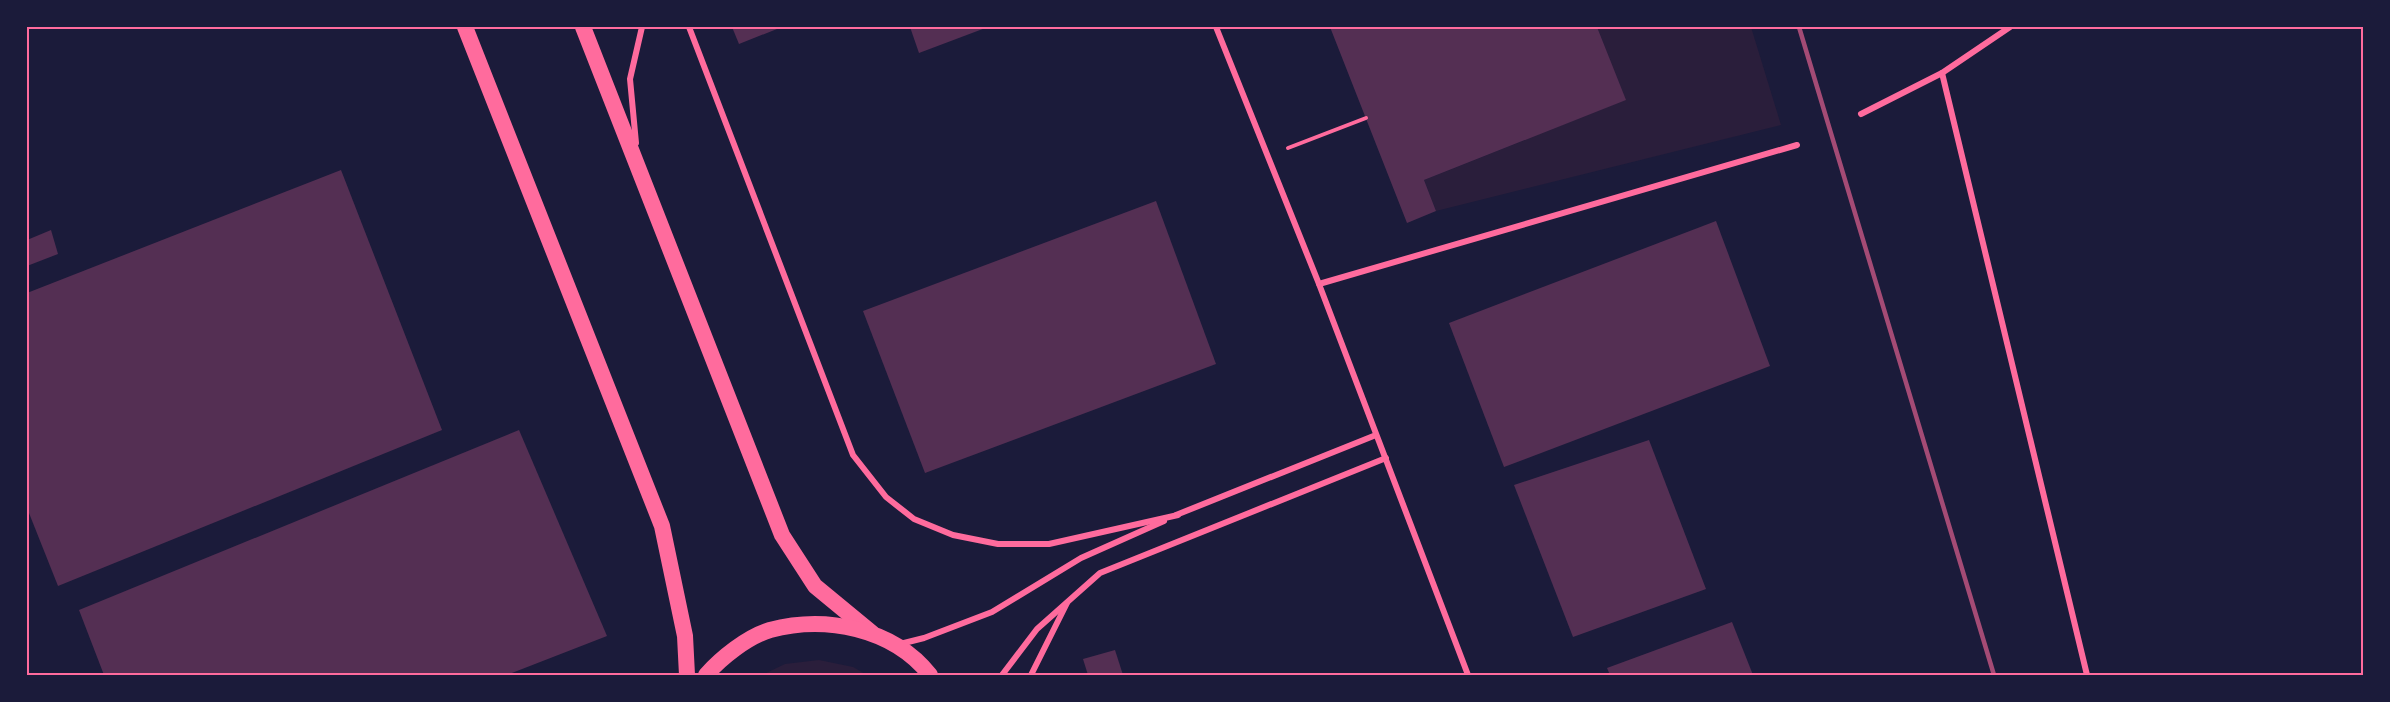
<svg xmlns="http://www.w3.org/2000/svg" width="2390" height="702" viewBox="0 0 2390 702" font-family="Commissioner,sans-serif">
<rect width="100%" height="100%" fill="#1b1b3a"/>
<g fill="#2a1e3b">
<path d="M1597 27H1751L1781 125 1436 211 1424 180 1625 100Z"/>
<path d="M819 660 853 667 867 675H762L785 664Z"/>
</g>
<g fill="#542f53">
<path d="M732 27H782L739 44Z"/>
<path d="M910 27H988L919 53Z"/>
<path d="M1330 27H1597L1626 100 1424 180 1436 211 1407 223Z"/>
<path d="M341 170 442 430 58 586 27 508V293Z"/>
<path d="M1156 201 1216 364 925 473 863 311Z"/>
<path d="M1716 221 1770 366 1504 467 1449 323Z"/>
<path d="M51 230 58 254 27 266V240Z"/>
<path d="M519 430 607 636 507 675H104L79 610Z"/>
<path d="M1649 440 1706 589 1573 637 1514 485Z"/>
<path d="M1732 622 1753 675H1610L1607 668Z"/>
<path d="M1115 650 1123 675H1088L1083 659Z"/>
</g>
<g fill="none" stroke-linecap="round" stroke-linejoin="round">
<path stroke="#ff6b9d" stroke-width="4" d="M1288 148 1366 118"/>
<g stroke="#ff6b9d" stroke-width="6">
<path d="M689 27 853 455 886 497 914 519 953 535 998 544H1049L1178 515"/>
<path d="M1216 27 1319 284 1468 675"/>
<path d="M1942 73 2087 675"/>
<path d="M1861 114 1942 73 2010 27"/>
<path d="M636 143 630 79 642 27"/>
<path d="M1319 284 1797 145"/>
<path d="M1176 515 1376 435"/>
<path d="M900 644 924 638 992 612 1081 558 1164 521"/>
<path d="M1002 675 1037 629 1100 573 1386 458"/>
<path d="M1031 675 1067 603"/>
</g>
<g stroke="#ff6b9d" stroke-width="16">
<path d="M465 27 662 526 685 636 687 675"/>
<path d="M583 27 782 535 815 586 872 633"/>
<path d="M706 675C721 658 747 637 770 630 825 615 893 628 930 675"/>
</g>
<path stroke="#a44b75" stroke-width="4.5" d="M1799 27 1994 675"/>
</g>
<rect width="2390" height="702" fill="none" stroke="#1b1b3a" stroke-width="57"/>
<rect x="28" y="28" width="2334" height="646" fill="none" stroke="#ff6b9d" stroke-width="2"/>
</svg>
